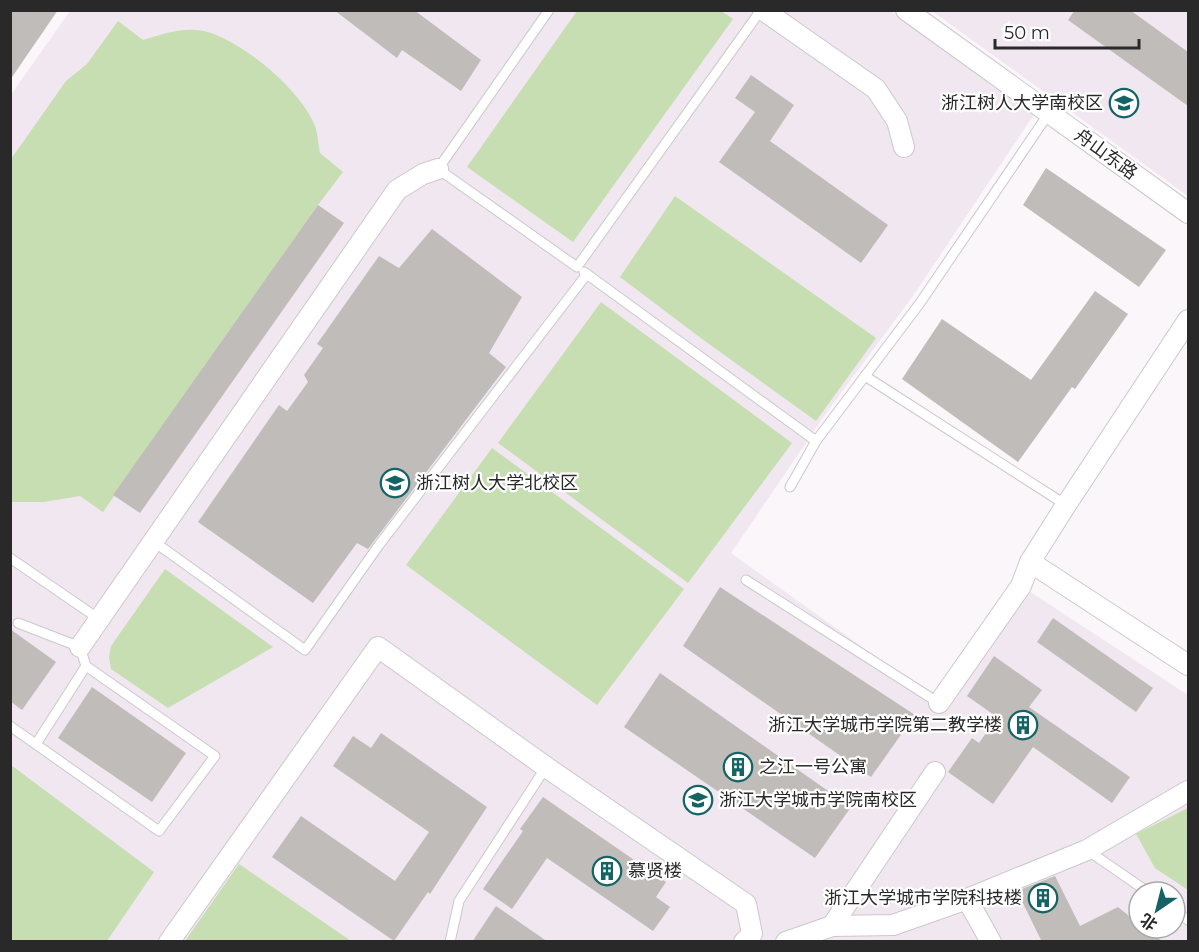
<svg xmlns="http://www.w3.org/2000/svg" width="1199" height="952" viewBox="0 0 1199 952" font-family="Montserrat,'Noto Sans SC',sans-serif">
<rect width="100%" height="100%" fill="#faf6f9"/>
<g fill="#f1e7f0" fill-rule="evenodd">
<path d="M889 10 1037 110 913 296 827 412 731 553 939 702 1021 586 1188 695V941H107L153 872 11 764 10 96 70 11ZM1139 892H1175V928H1139Z"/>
<path d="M932 11H1188V196Z"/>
</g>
<g fill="#c6deb1">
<path d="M577 11H721L733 19 573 242 467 167Z"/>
<path d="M118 21 143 40C165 33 188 25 211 33 246 45 301 90 315 126 318 134 318 144 320 153L343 172 318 205 103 512 80 496 44 502H11V159L66 81 87 64Z"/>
<path d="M675 196 876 338 816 421 702 339 620 277Z"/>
<path d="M601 302 792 443 688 583 498 443Z"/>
<path d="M492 448 684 589 597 705 406 565Z"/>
<path d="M165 569 273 647 168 708 111 669 109 657 111 646Z"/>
<path d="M10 764 154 872 107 941H11Z"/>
<path d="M1188 808V890L1155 868 1136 834Z"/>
<path d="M239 864 351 941H185Z"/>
</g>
<g fill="#c0bcba">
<path d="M10 10H58L10 80Z"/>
<path d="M334 10H414L481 60 461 91 402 50 397 58Z"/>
<path d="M1075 10H1130L1188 52V106L1068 20Z"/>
<path d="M751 75 794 105 770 141 888 225 861 263 719 162 755 112 735 98Z"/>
<path d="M1046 168 1166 250 1139 287 1023 205Z"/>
<path d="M318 205 344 223 140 513 113 495Z"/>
<path d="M432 229 522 297 489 353 506 367 368 549 357 543 313 603 198 522 279 405 287 411 308 382 304 375 323 348 317 344 379 256 399 268Z"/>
<path d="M1095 291 1128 314 1075 389 1072 387 1018 462 902 379 942 319 1031 380Z"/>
<path d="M720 587 915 715 871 777 683 646Z"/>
<path d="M1053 618 1153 688 1136 712 1037 642Z"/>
<path d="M10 629 56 662 22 710 10 701Z"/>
<path d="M994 656 1042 690 1029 707 1130 777 1112 803 1033 747 993 804 948 772 972 738 979 743 997 717 967 696Z"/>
<path d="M660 673 851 807 815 858 624 727Z"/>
<path d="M92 687 186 753 152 802 58 738Z"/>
<path d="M381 733 487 807 430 894 428 892 394 941 272 857 301 816 395 881 429 832 333 766 353 736 371 748Z"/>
<path d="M543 797 666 882 656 897 670 907 653 931 547 858 512 909 483 889 523 831 520 829Z"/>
<path d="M1055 876 1080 926 1118 907 1139 924V928H1145L1163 942H1042L1017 891Z"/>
<path d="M496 906 548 942H472Z"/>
</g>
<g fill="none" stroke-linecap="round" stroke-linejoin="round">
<g stroke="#cbc8cb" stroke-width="11">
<g id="service">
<path d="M549 10 438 169 577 267 761 10"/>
<path d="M584 272 816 441"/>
<path d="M865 376 1066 505"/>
<path d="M790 487 816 441 920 303 1049 113"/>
<path d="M153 541 305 650 379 545 587 274"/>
<path d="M10 558 99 619"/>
<path d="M746 580 939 703"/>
<path d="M10 726 159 831 215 756 86 666 80 647 18 623"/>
<path d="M36 744 86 666"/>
<path d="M1087 850 1148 892"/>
<path d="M1175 911 1188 920"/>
<path d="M450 942 459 901 546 767"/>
</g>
</g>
<g stroke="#cbc8cb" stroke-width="22">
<g id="minor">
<path d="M763 10 876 89 897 121 904 147"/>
<path d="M906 10 1188 213"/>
<path d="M1030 562 1188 665"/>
<path d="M80 647 397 190 423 174 438 169"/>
<path d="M939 703 1021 586 1030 562 1066 505 1188 320"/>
<path d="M967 899 991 942"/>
<path d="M832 926 935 772"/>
<path d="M169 942 378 647 546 767 746 904 752 934 744 942"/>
<path d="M786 942 832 926 893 925 967 899 1087 850 1188 791"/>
</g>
</g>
<use href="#service" stroke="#fff" stroke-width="9"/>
<use href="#minor" stroke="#fff" stroke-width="20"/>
</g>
<defs>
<g id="university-ring" transform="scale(1.5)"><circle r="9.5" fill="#fff" stroke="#156465" stroke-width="1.5"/><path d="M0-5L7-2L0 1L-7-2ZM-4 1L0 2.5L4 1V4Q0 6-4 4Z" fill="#156465"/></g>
<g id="building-ring" transform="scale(1.5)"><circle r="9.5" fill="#fff" stroke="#156465" stroke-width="1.5"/><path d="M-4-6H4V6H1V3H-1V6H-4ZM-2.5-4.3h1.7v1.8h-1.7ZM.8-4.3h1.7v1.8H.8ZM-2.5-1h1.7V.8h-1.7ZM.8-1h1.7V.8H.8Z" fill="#156465"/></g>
</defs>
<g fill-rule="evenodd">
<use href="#university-ring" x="1124" y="103"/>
<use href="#university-ring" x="395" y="483"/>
<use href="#building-ring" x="1023" y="725"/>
<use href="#building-ring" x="738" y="767"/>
<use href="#university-ring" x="698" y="800"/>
<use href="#building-ring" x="607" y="871"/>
<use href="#building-ring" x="1043" y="898"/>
</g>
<g text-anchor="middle" stroke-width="4.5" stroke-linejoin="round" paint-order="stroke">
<g font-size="18" fill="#2a292a" stroke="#fff" text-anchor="start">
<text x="1103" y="109" text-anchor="end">浙江树人大学南校区</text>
<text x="416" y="489">浙江树人大学北校区</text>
<text x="1002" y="731" text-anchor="end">浙江大学城市学院第二教学楼</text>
<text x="759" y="773">之江一号公寓</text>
<text x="719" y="806">浙江大学城市学院南校区</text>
<text x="628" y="877">慕贤楼</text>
<text x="1022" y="904" text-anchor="end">浙江大学城市学院科技楼</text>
</g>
<g font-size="18" fill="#2a292a" stroke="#fff">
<text transform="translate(1106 154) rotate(36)" y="6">舟山东路</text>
</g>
</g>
<rect width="1199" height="952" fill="none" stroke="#2a292a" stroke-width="24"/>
<g transform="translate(1157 910) rotate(215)"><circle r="28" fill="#ffffff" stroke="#aaa9aa" stroke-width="1.5"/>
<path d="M0-4.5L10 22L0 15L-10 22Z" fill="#156465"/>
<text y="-9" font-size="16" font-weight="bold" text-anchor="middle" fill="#2a292a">北</text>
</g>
<path d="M995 39v9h144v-9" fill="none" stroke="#2a292a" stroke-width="3"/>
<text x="1004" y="39" font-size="18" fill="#2a292a" stroke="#ffffff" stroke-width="4.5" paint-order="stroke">50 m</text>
</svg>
